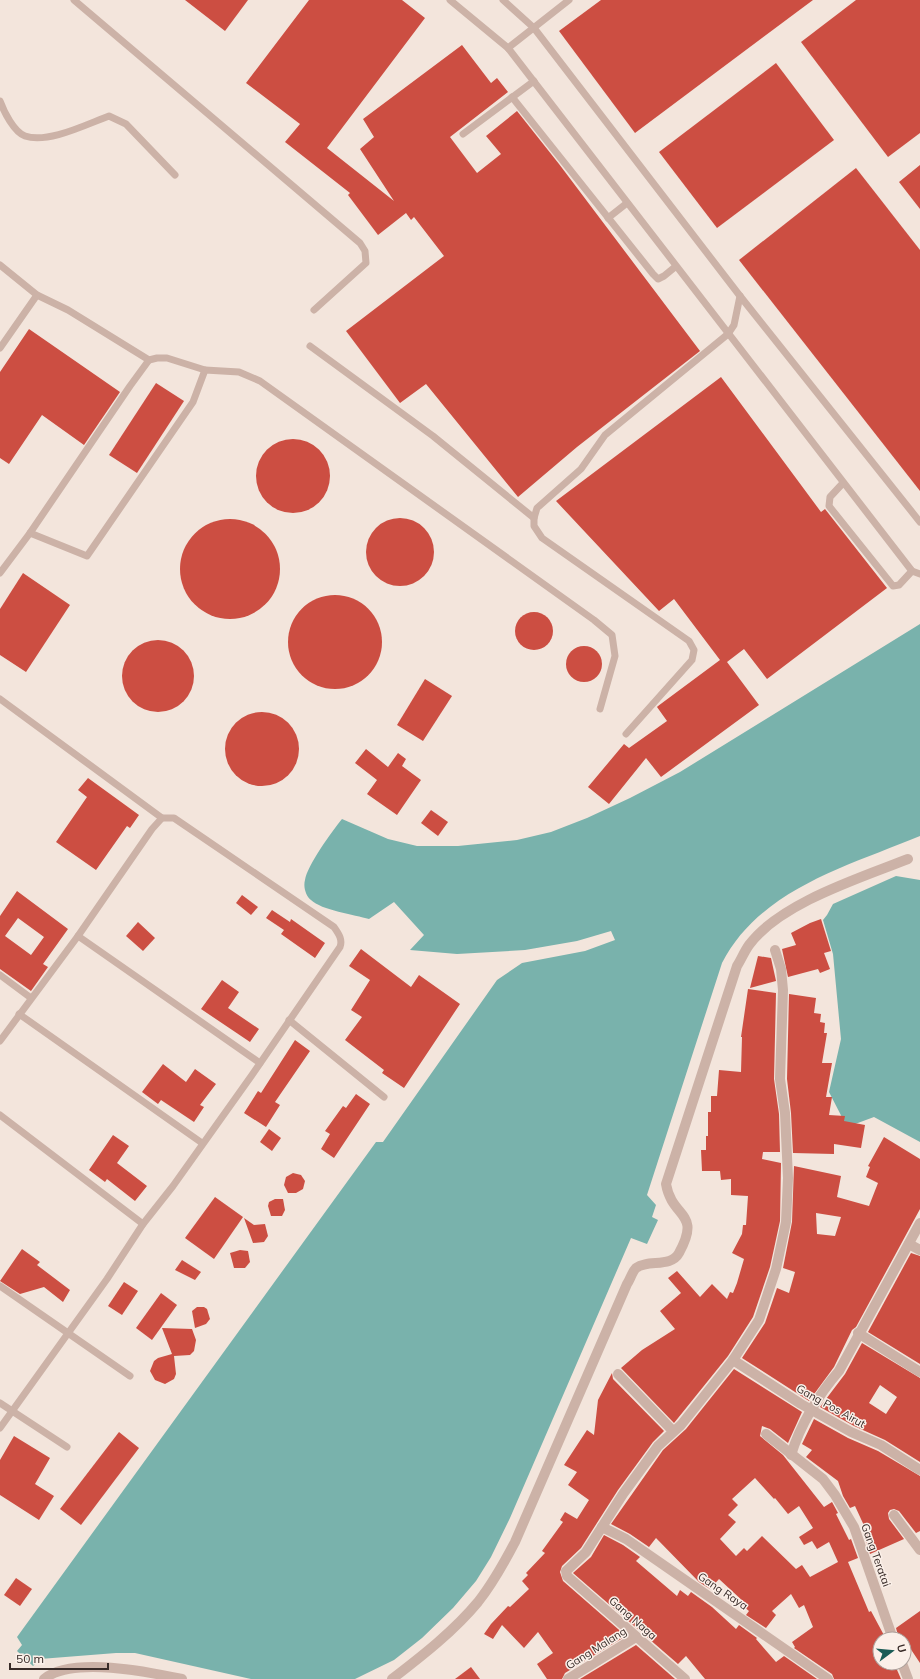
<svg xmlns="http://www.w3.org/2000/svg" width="920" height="1679" viewBox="0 0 920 1679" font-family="Mulish,sans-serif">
<rect width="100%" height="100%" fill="#f3e5dc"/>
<g fill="#79b2ac">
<path d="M920 624V836C848 866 760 889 722 963L647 1195 656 1205 652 1217 658 1220 647 1244 631 1238 510 1518 491 1557 476 1581 453 1608 422 1638 394 1660 355 1679H251L135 1653H116L40 1659 33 1666 17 1651 22 1645 17 1637 376 1142H383L497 980 522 963 585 951 615 940 611 931 577 941 525 950 457 954 410 950 424 935 394 902 369 919C355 915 321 910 311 900 306 896 303 887 305 880 307 866 332 831 342 819L388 839 417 846H458L517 840 551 832 587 818 630 798 680 772Z"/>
<path d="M896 876 920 880V1142L874 1117 847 1127 829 1092 841 1039 833 954 823 920 827 915 833 904Z"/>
</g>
<g fill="#cc4e42" fill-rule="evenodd">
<path d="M185 0H248L225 31Z"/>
<path d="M309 0H402L425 18 327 148 394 201 360 149 374 137 363 119 462 45 491 83 497 78 508 92 450 137 477 173 501 154 486 136 517 111 559 164 700 351 577 447 518 497 426 384 400 403 346 331 444 256 414 217 411 220 406 213 378 235 348 195 350 193 285 142 300 124 246 83Z"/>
<path d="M601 0H813L635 133 559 31Z"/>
<path d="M856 0H920V133L888 157 801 42Z"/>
<path d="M776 63 834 140 717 228 659 152Z"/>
<path d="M920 165V209L899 182Z"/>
<path d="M856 168 920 250V491L739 260Z"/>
<path d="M29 329 120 392 84 445 42 415 9 464 0 458V372Z"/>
<path d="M721 377 821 512 825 509 887 588 767 679 744 649 727 662 759 705 661 777 646 758 609 804 588 787 624 744 629 748 667 721 657 707 658 706 720 660 674 599 659 611 556 501Z"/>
<path d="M156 383 184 401 137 473 109 455Z"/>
<circle cx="293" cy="476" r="37"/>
<circle cx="400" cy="552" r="34"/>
<circle cx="230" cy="569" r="50"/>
<path d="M23 573 70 605 26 672 0 655V609Z"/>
<circle cx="335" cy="642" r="47"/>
<circle cx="534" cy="631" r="19"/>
<circle cx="158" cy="676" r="36"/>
<circle cx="584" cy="664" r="18"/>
<path d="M425 679 452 696 423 741 397 725Z"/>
<circle cx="262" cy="749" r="37"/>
<path d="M366 749 388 767 398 753 406 759 402 766 421 780 397 815 367 794 377 780 355 763Z"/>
<path d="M88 778 139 815 130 828 127 826 96 870 56 842 87 797 78 790Z"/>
<path d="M431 810 448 822 438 836 421 823Z"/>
<path d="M17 891 68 929 43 964 48 967 31 991 0 969V916ZM18 918 44 937 31 955 5 936Z"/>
<path d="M242 895 258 907 251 915 236 903Z"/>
<path d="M272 910 290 922 291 919 325 943 315 958 281 934 284 930 266 918Z"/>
<path d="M821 919 831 951 824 953 830 969 820 973 818 969 788 977 782 949 796 945 791 933 810 923Z"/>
<path d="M138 922 155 938 143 951 126 936Z"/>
<path d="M361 949 411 987 419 975 460 1004 404 1088 382 1073 384 1070 345 1040 362 1017 351 1010 370 980 349 966Z"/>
<path d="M758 956 771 958 776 981 750 988Z"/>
<path d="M222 980 239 992 228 1008 259 1029 250 1042 201 1009Z"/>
<path d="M748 989 776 993 774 1079 779 1114 780 1152H763L762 1159 781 1163 780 1221 770 1267 753 1317 728 1356 674 1423 621 1368 642 1350 675 1329 660 1311 681 1293 668 1278 677 1271 700 1297 712 1284 727 1299 730 1292 733 1293 737 1283 744 1259 732 1253 742 1234 743 1225H746L748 1196 731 1195V1179L721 1180 720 1171H702L701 1150H706V1136H708V1112H711V1096H717L719 1070 741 1072 742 1037H741Z"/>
<path d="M789 994 816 998 814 1013 821 1014 820 1022 825 1023 824 1033H827L822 1063H832L826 1097H832L829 1115 845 1116 844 1121 865 1125 861 1148 834 1144V1154L793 1153 791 1113 787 1079Z"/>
<path d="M295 1040 310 1051 275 1102 280 1105 266 1127 244 1113 258 1091 261 1093Z"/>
<path d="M163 1064 186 1082 195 1069 216 1084 200 1105 204 1107 194 1122 161 1100 158 1104 142 1092Z"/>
<path d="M356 1094 370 1104 334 1158 321 1149 330 1134 325 1131 343 1106 346 1108Z"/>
<path d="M269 1129 281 1138 272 1151 260 1142Z"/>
<path d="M113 1135 129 1146 117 1163 147 1186 135 1201 107 1179 105 1182 89 1170Z"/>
<path d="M884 1137 920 1159V1209L856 1327 852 1330 834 1367 809 1401 742 1358 765 1323 777 1288 789 1293 795 1272 783 1268 792 1222 794 1166 841 1176 837 1197 869 1206 878 1183 866 1177 870 1167 868 1166ZM816 1213 841 1217 835 1236 817 1234Z"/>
<path d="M293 1173 301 1175 305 1181 303 1189 296 1193H288L284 1185 286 1177Z"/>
<path d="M215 1197 243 1217 214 1259 185 1238Z"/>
<path d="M275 1199H283L285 1210 282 1216H271L268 1206 269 1202Z"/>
<path d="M244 1218 254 1225 265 1224 268 1236 264 1242 253 1243Z"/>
<path d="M22 1249 40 1262 37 1265 70 1290 63 1302 44 1287 20 1294 0 1281Z"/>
<path d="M240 1250 248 1251 250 1262 245 1268H234L230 1253Z"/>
<path d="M911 1253 920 1256V1364L868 1332Z"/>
<path d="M182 1260 201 1272 195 1280 175 1270Z"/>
<path d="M124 1282 138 1291 122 1315 108 1306Z"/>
<path d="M161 1293 177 1305 152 1340 136 1328Z"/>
<path d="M197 1307H204L207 1309 210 1319 206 1324 195 1328 192 1311Z"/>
<path d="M162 1328 192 1329 196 1340 194 1351 190 1355 174 1356 176 1374 174 1379 165 1384 155 1380 150 1371 154 1361 158 1358 172 1354Z"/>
<path d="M862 1343 920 1378V1462L885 1440 854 1426 820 1407 845 1374ZM880 1385 897 1397 886 1414 869 1403Z"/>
<path d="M734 1369 802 1412 788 1443 770 1429 762 1426 760 1436 783 1455 824 1507 832 1502 838 1513 836 1514 849 1540 851 1539 858 1558 848 1562 869 1612 871 1611 886 1639H880V1663H894L901 1679H834L832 1674 794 1648 795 1647 792 1642 813 1627 804 1605 799 1608 791 1594 772 1611 776 1615 766 1628 746 1615 749 1611 743 1606 745 1603 719 1579 710 1589 699 1582 656 1538 649 1547 630 1534 611 1524 663 1450 686 1429ZM755 1478 774 1499 775 1498 788 1514 799 1506 813 1528 799 1537 804 1545 812 1541 817 1549 829 1542 838 1562 810 1577 802 1565 796 1569 762 1536 747 1551 744 1548 736 1556 720 1539 736 1522 728 1515 738 1505 732 1499Z"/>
<path d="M612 1373 613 1379 664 1431 653 1442 618 1490 581 1548 562 1566 560 1572 563 1581 626 1636 565 1673 562 1679H547L537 1664 553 1653 538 1632 524 1648 502 1625 493 1639 484 1634 491 1624 508 1606 510 1607 529 1589 522 1581 528 1575 526 1573 545 1553 542 1551 563 1522 560 1520 565 1512 577 1519 589 1500 568 1485 577 1472 564 1465 587 1430 594 1435 598 1400Z"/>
<path d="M814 1419 848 1438 878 1451 920 1476V1531L916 1533 899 1511 894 1509 890 1510 888 1513 889 1519 904 1539 870 1554 863 1534 867 1532 855 1506 850 1508 843 1496 838 1481 806 1457 812 1450 802 1444Z"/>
<path d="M119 1432 139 1448 81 1525 60 1509Z"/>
<path d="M14 1436 50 1458 35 1484 54 1496 39 1520 0 1495V1460Z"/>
<path d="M604 1535 623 1545 640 1557 636 1561 677 1596 680 1590 688 1596 691 1592 712 1607 736 1629 739 1625 757 1638 756 1639 776 1662 784 1656 817 1679H705L686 1656 678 1664 573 1573 591 1557Z"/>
<path d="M16 1578 32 1589 20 1606 4 1595Z"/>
<path d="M920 1611V1663L904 1639H899L896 1628Z"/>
<path d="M636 1645 675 1679H580Z"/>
<path d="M471 1667 480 1679H455Z"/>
</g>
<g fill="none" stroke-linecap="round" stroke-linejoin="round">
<g stroke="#ccb2a7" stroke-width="7">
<path d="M74 0 360 243 365 251 366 263 314 310"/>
<path d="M450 0 508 48 912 571 920 574"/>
<path d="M503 0 534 28 740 296 920 522"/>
<path d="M508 48 569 0"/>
<path d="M512 97 653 274 658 279 664 276 675 267"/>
<path d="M0 101C4 112 14 132 25 136 48 144 87 124 109 116L126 124 175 175"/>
<path d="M463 134 534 81"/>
<path d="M608 218 627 203"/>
<path d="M0 265 37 295 68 310 149 360"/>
<path d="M310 346 433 436 534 518"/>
<path d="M0 348 37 295"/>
<path d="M843 483 830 497 829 506 893 586 899 585 912 571"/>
<path d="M30 533 87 556 193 402 205 370 239 372 260 381 594 620 612 635 615 656 600 709"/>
<path d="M0 573 30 533 130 386 149 360 157 358H167L205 370"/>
<path d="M0 699 162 818"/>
<path d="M626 734 692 660 694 650 689 641 542 538 534 526V518L537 508 581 469 605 435 728 334 734 325 740 296"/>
<path d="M78 936 260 1063"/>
<path d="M0 975 31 998"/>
<path d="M19 1014 202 1143"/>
<path d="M289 1020 384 1097"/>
<path d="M0 1041 78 936 152 829 162 818H174L334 927C338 933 343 939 340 947L252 1075 173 1186 143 1224 107 1279 0 1428"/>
<path d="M0 1115 143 1224"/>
<path d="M0 1286 130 1376"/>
<path d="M0 1403 67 1447"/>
</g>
<g stroke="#ccb2a7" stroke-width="10">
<path d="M909 1244 920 1250"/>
<path d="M858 1333 920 1372"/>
<path d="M733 1360 801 1404 851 1432 881 1445 920 1470"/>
<path d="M618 1374 673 1431"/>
<path d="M766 1434 823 1479 835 1495 854 1527 893 1639"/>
<path d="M791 1455C800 1425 819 1394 839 1371L920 1223"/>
<path d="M894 1515 920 1550"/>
<path d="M602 1527 626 1539 828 1679"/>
<path d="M902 1663 908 1679"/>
<path d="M44 1679C72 1656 149 1672 182 1679"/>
<path d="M392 1679C422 1656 454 1631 478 1602 493 1583 504 1563 515 1542L627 1284C630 1280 632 1272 636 1268 648 1259 671 1268 679 1253 702 1211 672 1219 666 1184L737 966C741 960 744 952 749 945 780 903 860 878 908 859"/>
<path d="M568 1679 636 1637"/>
<path d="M685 1679 567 1576 566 1571 586 1552 623 1494 658 1446 681 1425 733 1360 759 1320 776 1269 786 1222 788 1178 785 1113 780 1079 783 990 781 969 775 950"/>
</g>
</g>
<g text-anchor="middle" stroke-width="3" stroke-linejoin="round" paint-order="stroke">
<g font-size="11" fill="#382b28" stroke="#fbf0e9">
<text transform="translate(831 1406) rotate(29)" y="4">Gang Pos Airut</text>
<text transform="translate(876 1555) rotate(70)" y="4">Gang Teratai</text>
<text transform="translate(723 1591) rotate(34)" y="4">Gang Raya</text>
<text transform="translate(633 1618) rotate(41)" y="4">Gang Naga</text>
<text transform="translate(596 1648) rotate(-32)" y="4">Gang Malang</text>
</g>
</g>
<g transform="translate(892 1651) rotate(74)"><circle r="19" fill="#fbf0e9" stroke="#ada19c"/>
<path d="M0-3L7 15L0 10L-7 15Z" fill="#1b5c56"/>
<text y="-6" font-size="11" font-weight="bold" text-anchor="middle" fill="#382b28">U</text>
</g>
<path d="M10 1663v6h98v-6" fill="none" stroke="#382b28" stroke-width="2"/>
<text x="16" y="1663" font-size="12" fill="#382b28" stroke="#fbf0e9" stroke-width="3" paint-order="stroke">50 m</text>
</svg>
